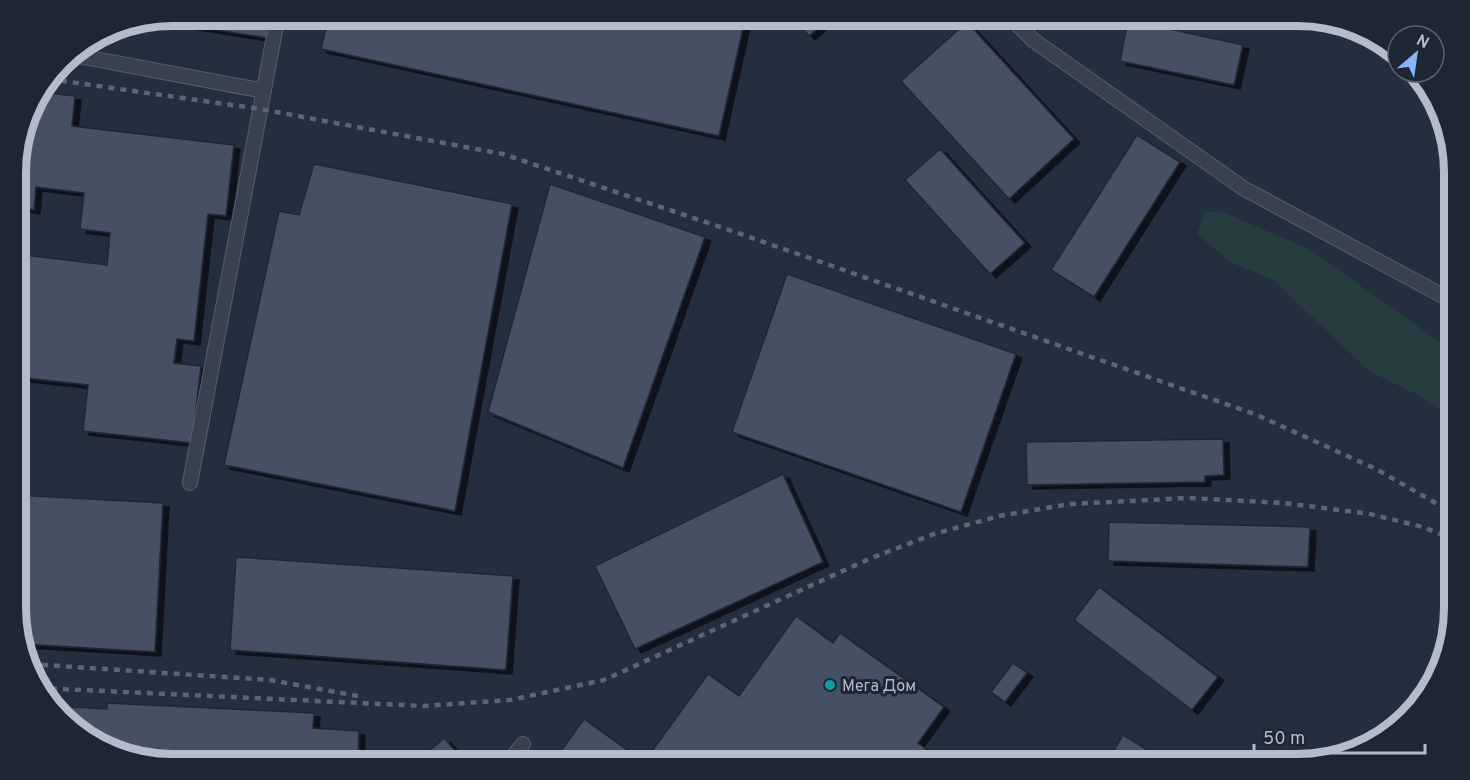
<svg xmlns="http://www.w3.org/2000/svg" width="1470" height="780" viewBox="0 0 1470 780" font-family="Overpass,sans-serif">
<defs>
<filter id="shadow"><feDropShadow dx="6" dy="4" stdDeviation="0" flood-color="#0009"/></filter>
</defs>
<rect width="100%" height="100%" fill="#242f3e"/>
<path fill="#263c3f" d="M1220 211 1309 249 1441 343 1454 359V418L1422 397 1369 371 1272 279 1232 263 1197 234 1205 212Z"/>
<g fill="#455162" stroke="#1f2835" stroke-width="1.5" filter="url(#shadow)">
<path d="M171 15H271L267 38 149 19Z"/>
<path d="M329 15H746L719 136 321 49Z"/>
<path d="M790 15H833L809 36Z"/>
<path d="M1128 20 1243 45 1234 85 1120 61Z"/>
<path d="M967 22 1074 139 1009 199 901 81Z"/>
<path d="M39 92 75 96 72 126 234 145 226 216 208 214 194 341 177 339 174 363 201 366 192 443 83 431 88 385 16 377V254L107 265 110 233 80 229 84 193 36 187 34 210 15 207V161L31 102Z"/>
<path d="M1137 135 1180 162 1094 297 1051 270Z"/>
<path d="M940 149 1025 243 990 274 905 180Z"/>
<path d="M314 164 512 204 455 511 224 465 279 211 299 215Z"/>
<path d="M550 184 705 237 623 468 488 412Z"/>
<path d="M787 274 1016 354 961 512 732 432Z"/>
<path d="M1223 439 1224 475 1205 476V482L1027 485 1026 442Z"/>
<path d="M783 474 823 562 635 649 595 566Z"/>
<path d="M16 495 163 503 155 652 22 644 16 629Z"/>
<path d="M1109 522 1310 527 1308 567 1108 561Z"/>
<path d="M236 557 513 576 506 670 230 650Z"/>
<path d="M1099 587 1218 677 1192 710 1074 620Z"/>
<path d="M796 616 833 643 840 633 944 707 918 743 948 765H551L584 719 644 762 708 674 739 696Z"/>
<path d="M1013 663 1027 673 1005 702 991 692Z"/>
<path d="M107 703 314 713 313 728 359 731 358 765H171L102 749 53 706 107 709Z"/>
<path d="M1123 735 1146 749 1136 765H1105Z"/>
<path d="M444 738 468 765H413Z"/>
</g>
<g fill="none" stroke-linecap="round" stroke-linejoin="round">
<g stroke="#565f6c" stroke-width="16">
<g id="service">
<path d="M1008 15 1033 40 1243 188 1454 302"/>
<path d="M68 54 264 91"/>
<path d="M190 483 278 15"/>
<path d="M507 765 523 744"/>
</g>
</g>
<g stroke="#565f6c" stroke-width="28">
<path id="minor" d="M1242 15H1285"/>
</g>
<use href="#service" stroke="#38414e" stroke-width="14"/>
<use href="#minor" stroke="#38414e" stroke-width="26"/>
<g stroke="#5a6575" stroke-width="4.5" stroke-dasharray="6 6" stroke-linecap="butt">
<path d="M49 79 260 109 503 154 741 234 1257 415 1376 469 1455 514"/>
<path d="M30 664 270 680 358 696"/>
<path d="M39 688 424 706 510 700 604 680 869 559 934 534 999 516 1070 504 1189 498 1283 503 1370 514 1423 527 1455 540"/>
</g>
</g>
<circle fill="#0f9aa8" stroke="#1d2633" stroke-width="2" cx="830" cy="685" r="6"/>
<g text-anchor="middle" stroke-width="6" stroke-linejoin="round" paint-order="stroke">
<g font-size="16" fill="#b4bcc9" stroke="#1d2633" text-anchor="start">
<text x="842" y="691">Мега Дом</text>
</g>
</g>
<path d="M0 0H1470V780H0ZM172 26H1298A146 146 0 0 1 1444 172V608A146 146 0 0 1 1298 754H172A146 146 0 0 1 26 608V172A146 146 0 0 1 172 26Z" fill="#1d2633" fill-rule="evenodd"/>
<path fill="none" stroke="#b4bcc9" stroke-width="8" d="M172 26H1298A146 146 0 0 1 1444 172V608A146 146 0 0 1 1298 754H172A146 146 0 0 1 26 608V172A146 146 0 0 1 172 26Z"/>
<g transform="translate(1416 54) rotate(29)"><circle r="28" fill="#1d2633" stroke="#59626f" stroke-width="1.5"/>
<path d="M0-4.5L10 22L0 15L-10 22Z" fill="#8ab4f8"/>
<text y="-9" font-size="16" font-weight="bold" text-anchor="middle" fill="#b4bcc9">N</text>
</g>
<path d="M1254 744v9h171v-9" fill="none" stroke="#b4bcc9" stroke-width="3"/>
<text x="1263" y="744" font-size="18" fill="#b4bcc9" stroke="#1d2633" stroke-width="4.5" paint-order="stroke">50 m</text>
</svg>
